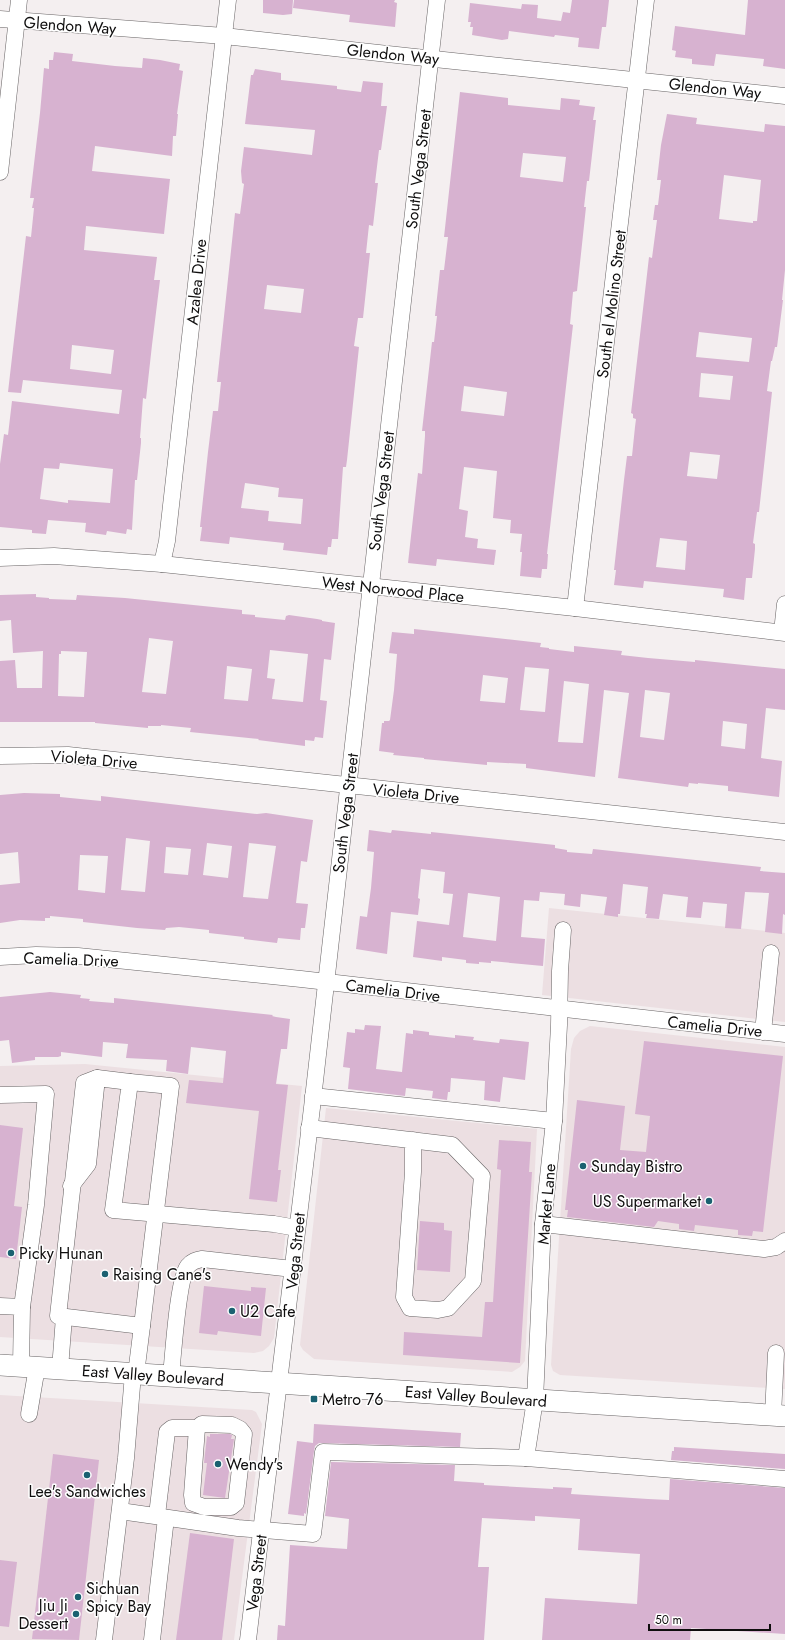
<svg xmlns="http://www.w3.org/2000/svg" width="785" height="1640" viewBox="0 0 785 1640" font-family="Jost,sans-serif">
<rect width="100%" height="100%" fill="#f4eff0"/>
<g fill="#ecdfe2">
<path d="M549 908 785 933V1022L542 995Z"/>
<path d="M590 1026 785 1047V1389L560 1375 553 1371 551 1365 571 1049 574 1038 580 1031Z"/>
<path d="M85 1064 302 1086 274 1338 269 1346 263 1351 254 1353 0 1337V1066Z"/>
<path d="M326 1108 537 1129 525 1361 520 1367 512 1372 314 1359 303 1350 300 1345Z"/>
<path d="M0 1395 252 1410 256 1412 262 1424 234 1640H0Z"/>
</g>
<g fill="#d7b2d0" fill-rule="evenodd">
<path d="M263 0H293L292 14 283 15 263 13Z"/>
<path d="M294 0H395L394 2 397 3 395 27 349 22 350 15 293 8Z"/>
<path d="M572 0H609L606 27H602L599 49 578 47 579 38 555 35 554 37 509 31 508 39 502 40 472 35 473 27H470L471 22H468L470 3 521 9 522 4 538 5 537 18 561 21 563 12 570 13Z"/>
<path d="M748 0H785V69L763 66 764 59 716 54 714 66 692 64V59L675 57 676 51 672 50 675 26 745 35Z"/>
<path d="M54 52 73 54 72 61 115 66 142 68 143 58 160 60 180 64 179 70 183 71 177 114H178L176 136H173L172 156 95 146 92 171 170 179 164 234 86 226 84 250 157 257 154 280H160L152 345 146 399 143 398 140 438H141V443L137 480H135L132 530 127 529 126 534 107 531 106 535 85 532 86 523 48 520 46 534 32 533V530L0 527V464L4 434 8 435 12 401 119 414 122 390 23 380 21 393 8 392 26 236 31 237 34 208H32L34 198H30L40 113 44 68 49 69V60H53ZM72 345 114 350 111 374 70 369ZM60 463 113 469 110 503 68 500V503L40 499 44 468 59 469Z"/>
<path d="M255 69 281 73V80L337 86V89L361 92 363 81 383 83 381 106H387L381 150H379L375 183H378L373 226 369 225 366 253H370L363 318H358L354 346 359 347 347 460 346 467H343L338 539H332L331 547H328L327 555 283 550 284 543 230 537 229 544 200 541 202 527H200L208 452 213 411H218L221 382H217L233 232 235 213 240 214 244 184 242 183 241 171 244 147 312 155 315 130 245 124 251 75H253ZM267 285 304 289 301 313 264 309ZM245 483 279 488 278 497 303 499 301 524 268 521 269 511 241 508Z"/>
<path d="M460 92 508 98V105L560 110 561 98 580 100 579 105 595 107 593 120H596L589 181H587L584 207H586L577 291 573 292 570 324 573 325 547 554H548L547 569H542L541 578 520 576 522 552H520L522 534 510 533 511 520 493 518 497 471 464 467 459 509 468 511 465 537 478 539 477 548 496 550 494 565 437 559 436 566 408 563 418 473 422 474 425 436V431H422L432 342H434L437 316H435L440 270H444L448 237H444ZM523 153 566 157 563 182 520 177ZM464 386 507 392 504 416 461 411Z"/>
<path d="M667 114 697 118 696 124 764 132 765 124 785 126V270L782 300H783L777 347H775L772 361H771L767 391 772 392 759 512H757L753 543 755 544V549L752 578H746L744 600 723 597 724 589 644 581 643 588 614 585 616 570H614L624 480 627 456H632L635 427 636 419 633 418V414L631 413 649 257 652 258 657 220H653L655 205H658L661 180H657L661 145ZM724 175 761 180 757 221H753V223L719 219ZM699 332 752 338 749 362 696 357ZM701 373 733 376 730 400 699 397ZM690 452 720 455 717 479 687 476ZM660 538 687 541 685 570 656 567Z"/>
<path d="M36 594V597L49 598V599L76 600 77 595 125 598 242 610V614L255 615V617L285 620 286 616 289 615 317 619 322 620V621L335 623 331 660 324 659 320 700 327 701 323 738 315 737 314 741 305 740V746L258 740 259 739 190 732 191 728 161 725V726H148V728L95 723V722H0V661L15 660 17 688H42L43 651 13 653 11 620 0 621V595ZM149 638 173 641 166 694 142 692ZM270 650 308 654 303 702 272 699 275 679 267 678ZM61 651 87 652 84 697 58 696 59 654H61ZM227 666 252 669 248 701 224 699Z"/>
<path d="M414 629 541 643 540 647 549 648V649L574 652V646L622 651 621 655 648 658 695 662V660L785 669V710L766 708 761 758 782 761 779 797 728 791V786L698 783V784L689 783 688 787 618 778 629 693 604 690 595 777 526 768V764L487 762V765L424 759V758L393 755 394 753 379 751 382 723H384V721H389L390 720 394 690 397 654 389 653 392 632 414 634ZM525 667 549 669 545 712 520 710ZM483 675 508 678 505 703 480 701ZM564 681 589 684 583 743 558 742ZM645 690 670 693 664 740 640 737ZM723 721 747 724 745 749 721 746Z"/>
<path d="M24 793 60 794V797L101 801V796L257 814 266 813 313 820 307 862 301 861 296 903 308 904 305 928H301L300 940 278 938 277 943 244 939V937L209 933V930L179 927 166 928 165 930 137 928 83 922V919L50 916V918H45V921L20 920 0 923V885L20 883 18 852 0 854V795ZM126 838 150 841 145 892 121 890ZM207 843 232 846 228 878 203 875ZM249 843 276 846 268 899 243 897ZM166 847 191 849 188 875 164 873ZM80 855 108 856 105 893 78 890Z"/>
<path d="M369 830 391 833 392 830 431 834V832L555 845V848L567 850V852L592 854 593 849 761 867 760 871 785 873V915L783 914 782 934 765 932 769 893 745 892 741 929 725 928 727 904 703 902 701 918 686 917 688 897 663 894 659 919 646 918 647 914H645L648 887 623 884 620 914H618V917L604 915 607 897 581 894 580 907 564 905 565 894 540 892 539 901 524 900 521 937 545 939 543 966 491 961V963L479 962V964L466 963V960L442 957V961L413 957 417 921 449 925 453 894 443 893 445 872 421 869 418 898 420 899 418 915 391 912 387 954 356 949 360 916 367 917 371 888 374 852 367 851ZM468 893 500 897 496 941 463 937Z"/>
<path d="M50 992 81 995 80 998 90 999 89 1001 114 1003V998L273 1015 272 1016 276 1017 290 1019 287 1049H281L276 1084 288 1085 278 1170H281L277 1202 249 1199 259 1111 186 1103 189 1080 223 1083 226 1051 191 1047 188 1074 166 1071 167 1060 126 1058 128 1044 103 1042 102 1057 61 1052V1056L58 1057H35V1060L12 1063 9 1040 0 1041V997Z"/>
<path d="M365 1025 381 1026 376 1069 402 1072 406 1033 413 1034V1030L429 1032V1035L455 1038V1035L474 1037 473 1040 499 1043 500 1039 529 1042 525 1080 503 1077 500 1102 484 1100 485 1081 451 1078 450 1092H448L447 1100 432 1098 433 1091 406 1088 405 1096 348 1089 350 1068 343 1067 347 1032 355 1033V1029L364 1030Z"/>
<path d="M644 1041 783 1056 763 1232 753 1231 752 1236 738 1235V1230L695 1225 694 1231 679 1229V1224L658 1221 654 1227 567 1217 568 1210H565L577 1100 625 1106 620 1150 646 1152 650 1116 635 1114Z"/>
<path d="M0 1125 23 1128 14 1206 22 1207 16 1259 0 1257Z"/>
<path d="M499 1140 531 1142 529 1172H532L520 1363 403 1355 404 1332 482 1337 485 1302H493L501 1170 497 1169Z"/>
<path d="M420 1221 444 1223V1230L452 1231 450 1272 417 1270Z"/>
<path d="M204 1286 251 1291V1287L266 1288 261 1336 218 1331 217 1335 199 1333Z"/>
<path d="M314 1424 461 1433 460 1447 319 1443 315 1446 314 1451 306 1514 304 1513V1516L288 1514 297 1441 313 1443Z"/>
<path d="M210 1434H230L232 1435 231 1439H234L225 1498 203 1495 207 1463H204L207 1436 210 1437Z"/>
<path d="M674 1447 785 1454V1469L671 1460 672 1451H674Z"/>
<path d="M53 1454 99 1460 79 1640 32 1639Z"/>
<path d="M331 1462 455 1465 454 1481 484 1483V1485L553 1489V1487L572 1488 571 1494 648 1499 669 1500 670 1479 785 1488V1634L691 1628 690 1640H542L545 1598 637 1604 640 1554 578 1550 580 1519 535 1516V1521L482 1518 478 1567H489L484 1640H277L278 1625 285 1626 290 1545 347 1549 349 1519 325 1516Z"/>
<path d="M190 1533 234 1539 222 1640H176Z"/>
<path d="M0 1560 17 1562 9 1627 0 1626Z"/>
</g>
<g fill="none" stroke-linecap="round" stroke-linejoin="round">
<g stroke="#686465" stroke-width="17">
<g id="minor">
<path d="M0 19 224 36 406 56 785 96"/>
<path d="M0 172 19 0"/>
<path d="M0 558 54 556 162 564 575 608 785 633"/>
<path d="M162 564 167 541 228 0"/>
<path d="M575 608 646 0"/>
<path d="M782 632 785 604"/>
<path d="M0 756 68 755 785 832"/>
<path d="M563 930 560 971 559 1025 554 1121 543 1224 535 1400 526 1458 785 1479"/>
<path d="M0 957 36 955 78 956 301 979 785 1034"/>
<path d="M763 1032 771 953"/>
<path d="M97 1078 84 1083 58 1316 142 1326 171 1086 130 1082"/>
<path d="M0 1095 46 1094 36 1205 22 1307"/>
<path d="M313 1096 554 1121"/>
<path d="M309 1128 452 1145 482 1176 473 1281 448 1308 438 1310 410 1308 404 1297 413 1172V1140"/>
<path d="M71 1186 88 1164 97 1078 130 1082 113 1210 274 1224 297 1228"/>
<path d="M543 1224 764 1249 776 1247 785 1241"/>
<path d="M0 1306 22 1307 21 1366"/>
<path d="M60 1369 64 1317"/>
<path d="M136 1374 142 1326"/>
<path d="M171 1376C173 1357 178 1277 188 1266 192 1261 196 1260 202 1259L293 1269"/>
<path d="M29 1414 37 1367"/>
<path d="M773 1415 776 1353"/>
<path d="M120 1511 238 1528 313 1534 323 1452 526 1458"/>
<path d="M157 1515 167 1432 172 1428H197L202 1424 232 1425 240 1429 244 1434 236 1503 231 1507H204L193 1503 192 1495 197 1428"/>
<path d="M104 1640 126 1458 133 1374"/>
<path d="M152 1640 166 1518"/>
<path d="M248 1640C276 1416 303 1191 328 966L437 0"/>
</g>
</g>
<g stroke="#686465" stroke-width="22">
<path id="major" d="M0 1365 785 1416"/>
</g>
<use href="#minor" stroke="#fff" stroke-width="16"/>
<use href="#major" stroke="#fff" stroke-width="21"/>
</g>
<g fill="#1a6171" stroke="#fff" stroke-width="1.5">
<circle cx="583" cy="1166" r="4"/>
<circle cx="709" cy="1201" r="4"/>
<circle cx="11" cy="1253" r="4"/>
<circle cx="105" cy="1274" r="4"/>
<circle cx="232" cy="1311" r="4"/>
<rect x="310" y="1395" width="8" height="8" rx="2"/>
<circle cx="218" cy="1464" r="4"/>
<circle cx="87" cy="1475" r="4"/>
<circle cx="78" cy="1597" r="4"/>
<circle cx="76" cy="1614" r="4"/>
</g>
<g text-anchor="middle" stroke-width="3" stroke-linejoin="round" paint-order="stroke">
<g font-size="16" fill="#0f0e0e" stroke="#fff">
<text transform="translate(70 25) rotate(4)" y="6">Glendon Way</text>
<text transform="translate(393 54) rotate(6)" y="6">Glendon Way</text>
<text transform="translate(715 88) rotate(6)" y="6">Glendon Way</text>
<text transform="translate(418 169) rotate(-83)" y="6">South Vega Street</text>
<text transform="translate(196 282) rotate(-84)" y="6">Azalea Drive</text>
<text transform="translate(611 304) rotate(-83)" y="6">South el Molino Street</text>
<text transform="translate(381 491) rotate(-83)" y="6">South Vega Street</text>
<text transform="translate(393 589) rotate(6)" y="6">West Norwood Place</text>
<text transform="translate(94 759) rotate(5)" y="6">Violeta Drive</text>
<text transform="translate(416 793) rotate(6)" y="6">Violeta Drive</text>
<text transform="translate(345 813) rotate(-83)" y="6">South Vega Street</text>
<text transform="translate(71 959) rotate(2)" y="6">Camelia Drive</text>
<text transform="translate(393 990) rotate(7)" y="6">Camelia Drive</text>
<text transform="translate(715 1026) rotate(6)" y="6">Camelia Drive</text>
<text transform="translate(546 1204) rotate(-85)" y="6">Market Lane</text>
<text transform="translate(295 1251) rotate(-84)" y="6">Vega Street</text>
<text transform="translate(153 1375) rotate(4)" y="6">East Valley Boulevard</text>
<text transform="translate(476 1396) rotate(4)" y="6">East Valley Boulevard</text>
<text transform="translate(256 1573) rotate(-83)" y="6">Vega Street</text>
</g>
<g font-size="16" fill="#0f0e0e" stroke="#fff" text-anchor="start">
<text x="591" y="1172">Sunday Bistro</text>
<text x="701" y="1207" text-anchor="end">US Supermarket</text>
<text x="19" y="1259">Picky Hunan</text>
<text x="113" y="1280">Raising Cane's</text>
<text x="240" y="1317">U2 Cafe</text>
<text x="322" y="1405">Metro 76</text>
<text x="226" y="1470">Wendy's</text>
<text x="87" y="1497" text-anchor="middle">Lee's Sandwiches</text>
<text x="86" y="1594">Sichuan<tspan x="86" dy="18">Spicy Bay</tspan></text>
<text x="68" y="1611" text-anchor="end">Jiu Ji<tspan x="68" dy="18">Dessert</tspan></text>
</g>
</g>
<path d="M649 1624v6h121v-6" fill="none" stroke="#0f0e0e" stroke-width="2"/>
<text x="655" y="1624" font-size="12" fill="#0f0e0e" stroke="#ffffff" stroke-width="3" paint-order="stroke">50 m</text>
</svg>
